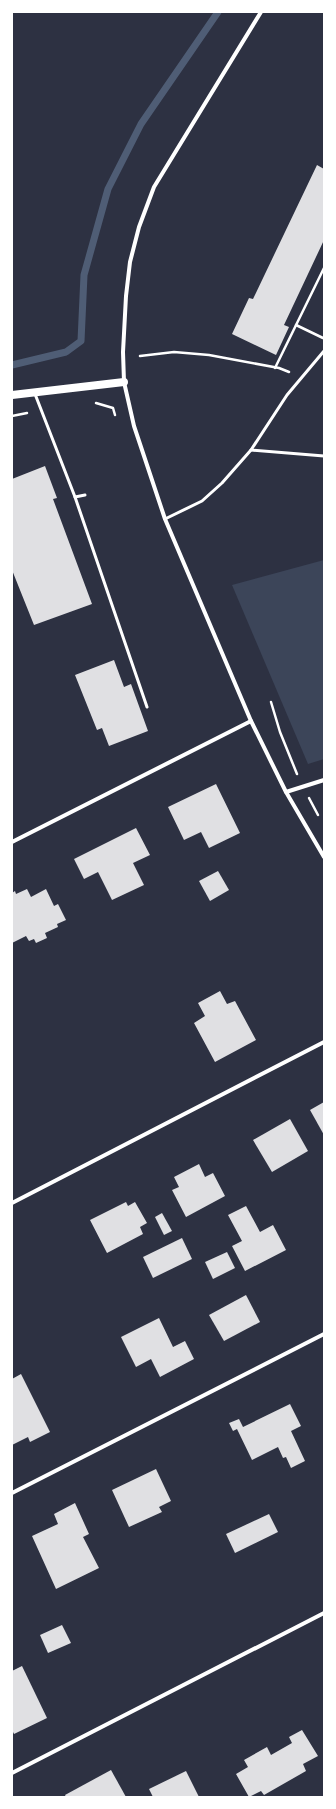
<svg xmlns="http://www.w3.org/2000/svg" width="336" height="1809" viewBox="0 0 336 1809" font-family="Figtree,sans-serif">
<rect width="100%" height="100%" fill="#2d3142"/>
<path fill="#3c4559" d="M324 560V759L308 764 232 585Z"/>
<g fill="none" stroke-linecap="round" stroke-linejoin="round">
<path stroke="#4f5d75" stroke-width="7" d="M12 365 66 352 81 341 84 275 108 189 141 124 218 12"/>
</g>
<g fill="#e0e0e3">
<path d="M317 165 324 169V240L284 325 289 327 276 355 232 334 249 298 253 299Z"/>
<path d="M45 466 57 498 53 499 92 604 34 625 12 570V479Z"/>
<path d="M114 660 124 687 131 684 148 731 109 746 102 728 97 730 75 675Z"/>
<path d="M216 784 240 833 209 848 201 832 184 840 168 807Z"/>
<path d="M136 828 150 855 133 863 144 885 112 900 98 872 84 879 74 859Z"/>
<path d="M218 871 229 890 210 901 199 881Z"/>
<path d="M27 889 31 897 46 889 54 906 58 904 66 920 57 924 58 927 45 933 47 938 36 943 34 939 29 941 26 936 12 943V893L15 891 16 894Z"/>
<path d="M220 991 227 1004 235 1001 256 1040 215 1062 194 1023 205 1016 198 1003Z"/>
<path d="M324 1102V1135L310 1110Z"/>
<path d="M290 1119 308 1151 272 1172 253 1140Z"/>
<path d="M199 1164 205 1177 213 1173 225 1196 186 1217 172 1190 179 1187 174 1177Z"/>
<path d="M126 1202 128 1206 135 1202 147 1223 140 1227 143 1234 107 1253 90 1220Z"/>
<path d="M246 1206 260 1232 273 1225 286 1250 245 1271 232 1246 242 1241 228 1215Z"/>
<path d="M162 1213 172 1231 164 1235 155 1217Z"/>
<path d="M182 1238 192 1259 153 1278 143 1257Z"/>
<path d="M227 1252 235 1268 213 1279 205 1262Z"/>
<path d="M246 1295 260 1322 224 1341 209 1315Z"/>
<path d="M159 1318 173 1347 185 1341 194 1359 160 1377 151 1359 136 1367 121 1337Z"/>
<path d="M21 1374 50 1432 30 1442 28 1437 12 1445V1379Z"/>
<path d="M290 1404 301 1426 291 1431 305 1461 291 1468 286 1457 283 1458 278 1447 252 1460 237 1429 233 1431 229 1423 239 1419 243 1427Z"/>
<path d="M156 1469 171 1501 159 1507 162 1512 129 1527 112 1490Z"/>
<path d="M75 1503 89 1534 83 1537 99 1568 56 1589 32 1536 58 1524 54 1514Z"/>
<path d="M269 1514 278 1532 235 1553 226 1534Z"/>
<path d="M62 1625 71 1643 48 1653 40 1635Z"/>
<path d="M22 1666 47 1718 14 1734 12 1730V1671Z"/>
<path d="M302 1730 318 1756 303 1764 306 1771 264 1795 261 1791 249 1797 236 1774 248 1767 244 1760 267 1747 271 1755 292 1743 289 1737Z"/>
<path d="M111 1770 126 1797H66L65 1795Z"/>
<path d="M186 1771 199 1797H153L149 1789Z"/>
</g>
<g fill="none" stroke-linecap="round" stroke-linejoin="round">
<g stroke="#fff" stroke-width="2.5">
<path d="M296 325 323 338"/>
<path d="M140 356 174 352 209 355 279 368 289 372"/>
<path d="M275 368 324 268"/>
<path d="M96 403 113 408 115 415"/>
<path d="M12 416 27 413"/>
<path d="M271 702 280 732 297 774"/>
<path d="M309 798 318 815"/>
</g>
<g stroke="#fff" stroke-width="3">
<path d="M35 394 75 497 147 707"/>
<path d="M251 450 324 456"/>
<path d="M75 497 85 495"/>
<path d="M165 519 202 501 222 483 251 450 287 395 324 351"/>
</g>
<g stroke="#fff" stroke-width="4">
<path d="M261 12 154 187 139 227 130 262 126 296 123 352 124 382 134 426 165 519 251 721 286 792 324 857"/>
<path d="M286 792 324 780"/>
<path d="M12 842 251 721"/>
<path d="M12 1203 324 1042"/>
<path d="M12 1493 324 1334"/>
<path d="M12 1773 324 1613"/>
</g>
<path stroke="#fff" stroke-width="8" d="M12 395 124 382"/>
</g>
<rect width="336" height="1809" fill="none" stroke="#ffffff" stroke-width="26"/>
</svg>
